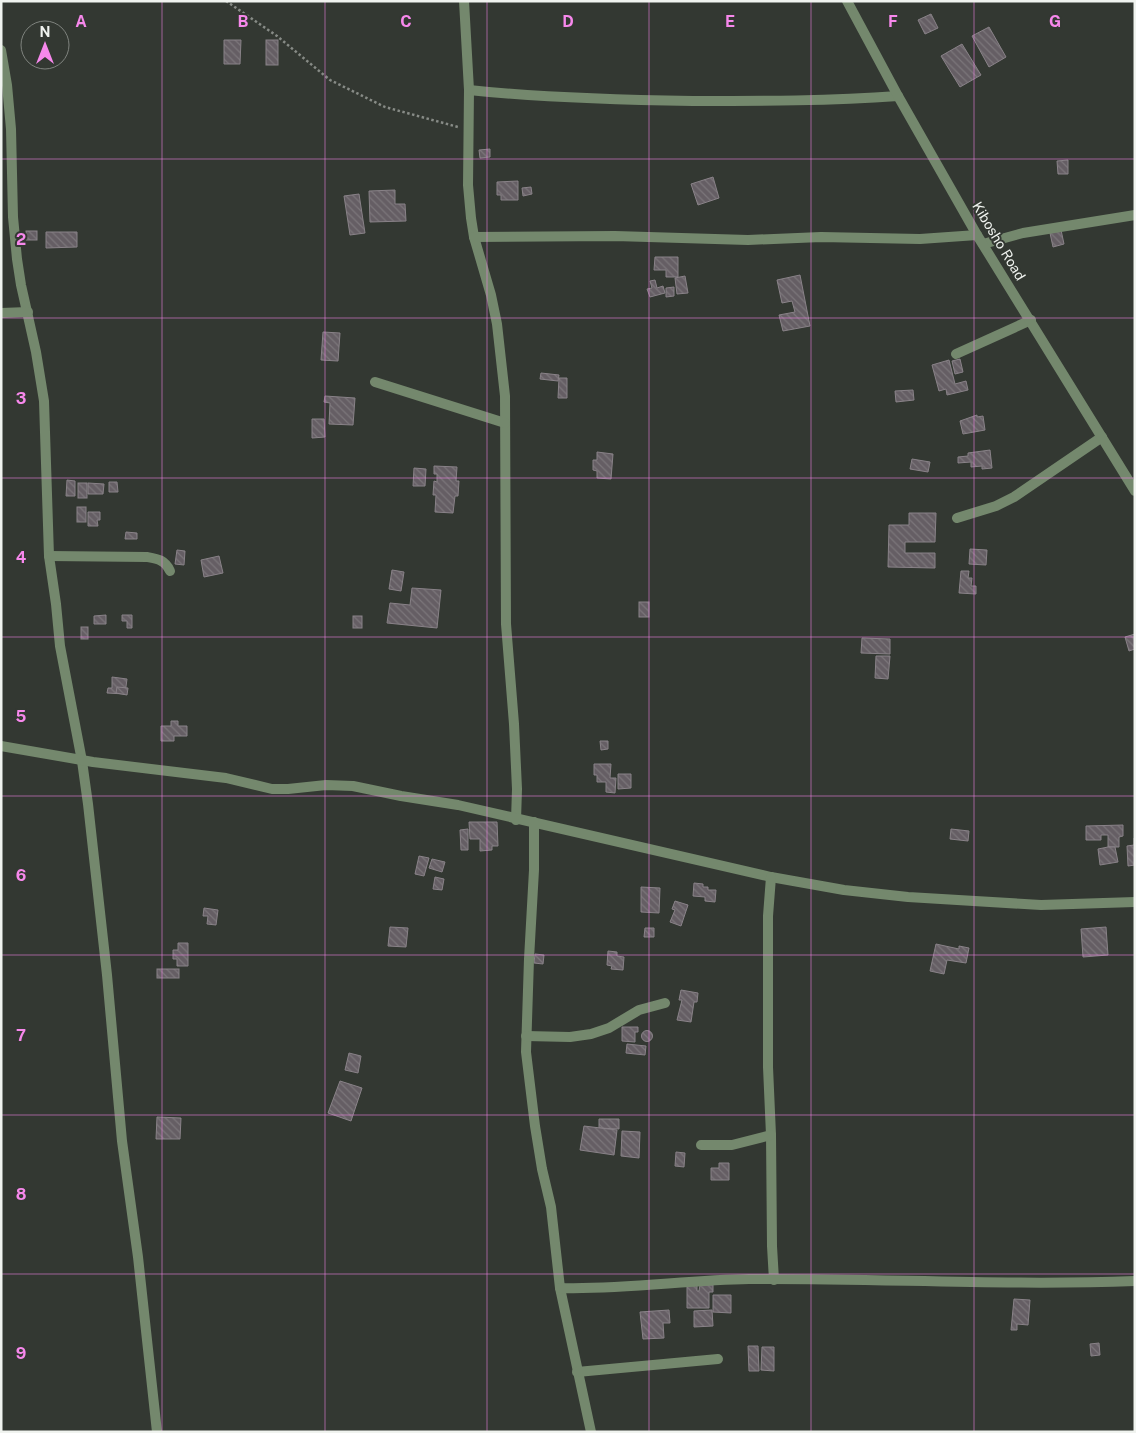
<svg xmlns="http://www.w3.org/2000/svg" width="1136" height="1433" viewBox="0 0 1136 1433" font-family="'Public Sans',sans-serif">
<defs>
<pattern id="building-back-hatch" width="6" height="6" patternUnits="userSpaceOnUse" patternTransform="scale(1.25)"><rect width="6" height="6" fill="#655e64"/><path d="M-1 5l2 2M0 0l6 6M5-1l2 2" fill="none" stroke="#7b767a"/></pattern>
</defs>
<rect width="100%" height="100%" fill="#333832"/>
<g fill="url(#building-back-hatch)" stroke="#898288">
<path d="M931 14 938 28 925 34 918 20Z"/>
<path d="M989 27 1006 57 989 67 972 36Z"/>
<path d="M224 40H241L240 64H224Z"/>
<rect x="266" y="40" width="12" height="25"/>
<path d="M962 44 981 75 960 87 941 56Z"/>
<path d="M490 149V157L480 158 479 150Z"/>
<path d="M1068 160V174H1058L1057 161Z"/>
<path d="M713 177 719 198 698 205 691 184Z"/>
<path d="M518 181V200H501V195H497V182Z"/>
<path d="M531 187 532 194 523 196 522 188Z"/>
<path d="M395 190V204H405L406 221 370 222 369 191Z"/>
<path d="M359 194 365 233 350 235 344 196Z"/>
<path d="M1061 230 1064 244 1053 247 1050 233Z"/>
<rect x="26" y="231" width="11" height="9"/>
<path d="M46 232H77V247L46 248Z"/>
<path d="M655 257H678V277H666V270H654Z"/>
<path d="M800 275 810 326 783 331 779 315 795 312 792 301 782 303 777 280Z"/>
<path d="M685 276 688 293 677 294 675 278Z"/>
<path d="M655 280 657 288 663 286 665 293 650 297 647 289 652 288 650 281Z"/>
<path d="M674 287V296L666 297V288Z"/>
<path d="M323 332 340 333 338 361 321 360Z"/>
<path d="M960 359 963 372 955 374 952 361Z"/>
<path d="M949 360 955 384 966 381 968 390 947 395 946 389 939 391 932 365Z"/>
<path d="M541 373 559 375 558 381 540 379Z"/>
<path d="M559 378H567V398H558Z"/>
<path d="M913 390 914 400 896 402 895 391Z"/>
<path d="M325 396 355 398 353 425 329 424 330 403 324 402Z"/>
<path d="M977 415V417L983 416 985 430 963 434 960 421Z"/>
<path d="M312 419H324L325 437 312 438Z"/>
<path d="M990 450 992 468 982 469V466L971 467V462L958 463V457L968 456V453Z"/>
<path d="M597 452 613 454 611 479 597 478V471L593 470V460H597Z"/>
<path d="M912 459 930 462 928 472 910 469Z"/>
<path d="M434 466 457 467 456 481H459L458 496H455L453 513 435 512 436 495H433L434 481 437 482V474H434Z"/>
<path d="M414 468 426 469 425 486H413Z"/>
<path d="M67 480 75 481V496H66Z"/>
<path d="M109 482H117L118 492H109Z"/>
<rect x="78" y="483" width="9" height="15"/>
<path d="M88 483 104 484 103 494H88Z"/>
<rect x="77" y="507" width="9" height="15"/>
<path d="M88 512H100V520H97L98 526H88Z"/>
<path d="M909 513H936L935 542H905V553H935V568L888 567 889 525H909Z"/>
<path d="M126 532 137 533V539H125Z"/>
<path d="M970 549 987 550 986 565 969 564Z"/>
<path d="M177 550 185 551 184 565 175 564Z"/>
<path d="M219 556 223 573 204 577 201 560Z"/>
<path d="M392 570 404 572 401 591 389 589Z"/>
<path d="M961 571H969L968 578H972L971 586H976V594L959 593Z"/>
<path d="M412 588 441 590 437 628 387 623 390 603 410 605Z"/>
<rect x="639" y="602" width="10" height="15"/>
<path d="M106 615V624H94V616Z"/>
<path d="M122 615H132V628H127V621H122Z"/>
<rect x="353" y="616" width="9" height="12"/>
<rect x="81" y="627" width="7" height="12"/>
<path d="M1135 634V649L1129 651 1125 637Z"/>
<path d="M862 638 890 639V654L861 653Z"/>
<path d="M876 656H890L888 679 875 678Z"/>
<path d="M112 677 127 679 125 694 107 693 108 688H112Z"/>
<path d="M117 687 128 688 127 695 116 693Z"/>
<path d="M171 721H178V726H187V736H174V741H161V726H171Z"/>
<path d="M600 741H608V749L601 750Z"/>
<path d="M594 764H611L610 778H616L615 793 606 792V782H597V775H594Z"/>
<path d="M618 774H631V788L618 789Z"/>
<path d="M469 822H497L498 846H492V850L480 851V839H470Z"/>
<path d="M1123 825V836L1119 837V847H1108V835H1101V840H1086V826Z"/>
<path d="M468 829V850H461L460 830Z"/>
<path d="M951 829 969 831 968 841 950 839Z"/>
<path d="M1134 838H1135V865L1128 866 1127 846 1134 845Z"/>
<path d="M1108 847H1115L1118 862 1100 865 1098 849Z"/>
<path d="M419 856 429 858 424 876 415 874Z"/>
<path d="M432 859 445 862 442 872 429 868Z"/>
<path d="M435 877 444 879 442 890 433 889Z"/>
<path d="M694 883 703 884V887H708V890H716L715 902 705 901V897L693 896Z"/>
<path d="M641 887 660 888 659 913 641 912Z"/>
<path d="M675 901 688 905 681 926 670 922 675 910 672 909Z"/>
<path d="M204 908 218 910 216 925 207 924 208 916H203Z"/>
<path d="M390 927 408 928 406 947 388 946Z"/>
<path d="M1106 927 1108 955 1083 957 1081 929Z"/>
<path d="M645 928H654V937H644Z"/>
<path d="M178 943H188V966H177V959H173V950H178Z"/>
<path d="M936 944 959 949V946L969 948 966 963 947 960 944 974 930 971Z"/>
<path d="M608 951 617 952V956L624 957 623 970 611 969 612 966 607 965Z"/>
<path d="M535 954 544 955 543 964 534 963Z"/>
<rect x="157" y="969" width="22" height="9"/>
<path d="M681 990 698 993 697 1002H694L691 1022 677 1020 682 1000H679Z"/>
<path d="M622 1027H638V1032H635V1042L622 1041Z"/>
<circle cx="647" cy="1036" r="5.5"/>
<path d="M627 1044 646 1046 645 1055 626 1053Z"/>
<path d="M349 1053 361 1056 358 1073 345 1070Z"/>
<path d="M340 1081 362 1088 351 1121 328 1113Z"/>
<path d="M157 1117 181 1118 180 1139H156Z"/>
<path d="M599 1119H619V1129L599 1128Z"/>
<path d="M584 1126 617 1130 614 1155 580 1150Z"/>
<path d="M622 1131 640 1132 639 1158 621 1156Z"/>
<path d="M676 1152 685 1153 684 1167 675 1166Z"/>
<path d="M719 1163H729V1180H711V1168H719Z"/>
<path d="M687 1284H697V1291H699L700 1285H713V1292H709V1308H687Z"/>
<path d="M713 1295H731V1313L713 1312Z"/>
<path d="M1014 1299 1030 1300 1028 1325 1017 1324V1330H1011Z"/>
<path d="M669 1310 670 1323H663L664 1338 643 1339 640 1312Z"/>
<path d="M712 1310 713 1326 694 1327V1311Z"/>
<path d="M1099 1343 1100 1355 1091 1356 1090 1344Z"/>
<path d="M748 1346H758L759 1371H749Z"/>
<path d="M762 1347H774V1371L761 1370Z"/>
</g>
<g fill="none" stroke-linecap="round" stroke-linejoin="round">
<path stroke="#878b86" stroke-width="2.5" stroke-dasharray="2.5 2.5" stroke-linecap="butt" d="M226 1 277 36 330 80 385 107 458 127"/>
<g stroke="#74886d" stroke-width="10">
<path d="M464 1 469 90 468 185 471 218 474 237 491 295 497 324 505 396 506 624 514 724 517 789 516 820"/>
<path d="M1 50 7 85 11 129 13 217 17 259 21 285 36 352 44 401 49 556 56 604 60 646 82 761 88 804 107 975 122 1141 138 1257 157 1432"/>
<path d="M469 90C544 98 618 100 693 101 762 101 830 101 898 96"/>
<path d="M474 237 615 236 748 240 821 237 920 239 977 235"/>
<path d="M983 244 1023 233 1135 215"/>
<path d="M1 313 28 312"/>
<path d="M956 354 1031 320"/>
<path d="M375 382 505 423"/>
<path d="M957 518 996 506 1014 497 1102 437"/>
<path d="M49 556 147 557C158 559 165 560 170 571"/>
<path d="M1 746 93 762 226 778 272 789H288L326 785 353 786 401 796 458 805 771 877 844 890 908 897 1041 905 1135 902"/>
<path d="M534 822V870L529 959 526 1052 535 1126 542 1169 551 1207 560 1288 591 1432"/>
<path d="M771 877 768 916V1067L771 1135 772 1246 774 1280"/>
<path d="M526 1036 570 1037 591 1034 609 1028 639 1010 665 1003"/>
<path d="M701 1145H732L771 1135"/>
<path d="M560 1288C623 1290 686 1280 749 1279 878 1278 1006 1286 1135 1281"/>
<path d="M577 1372 718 1359"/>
</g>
<path stroke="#74886d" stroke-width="10" d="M847 1 898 96 977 235 1135 491"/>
</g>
<path fill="none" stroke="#f788ec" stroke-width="1" stroke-opacity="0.55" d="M162 1V1432M325 1V1432M487 1V1432M649 1V1432M811 1V1432M974 1V1432M1 159H1135M1 318H1135M1 478H1135M1 637H1135M1 796H1135M1 955H1135M1 1115H1135M1 1274H1135"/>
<g text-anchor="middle" stroke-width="4" stroke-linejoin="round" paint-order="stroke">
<g font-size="14" fill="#f0f3ef" stroke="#333832">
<text transform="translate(999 241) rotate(59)" y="5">Kibosho Road</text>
</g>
</g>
<g font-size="16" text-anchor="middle" font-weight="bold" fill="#f788ec" stroke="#333832" stroke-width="4" stroke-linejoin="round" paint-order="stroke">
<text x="81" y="27">A</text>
<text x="243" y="27">B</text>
<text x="406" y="27">C</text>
<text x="568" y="27">D</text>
<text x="730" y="27">E</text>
<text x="893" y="27">F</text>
<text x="1055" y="27">G</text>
<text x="21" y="245">2</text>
<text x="21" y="404">3</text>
<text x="21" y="563">4</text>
<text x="21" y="722">5</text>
<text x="21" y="881">6</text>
<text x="21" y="1041">7</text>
<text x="21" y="1200">8</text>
<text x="21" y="1359">9</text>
</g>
<rect width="1136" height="1433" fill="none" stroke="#f0f3ef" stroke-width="5"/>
<g transform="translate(45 45)"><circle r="24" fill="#333832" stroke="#7f837e"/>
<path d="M0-4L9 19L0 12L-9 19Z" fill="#f788ec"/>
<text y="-8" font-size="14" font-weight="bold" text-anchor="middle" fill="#f0f3ef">N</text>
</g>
</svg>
